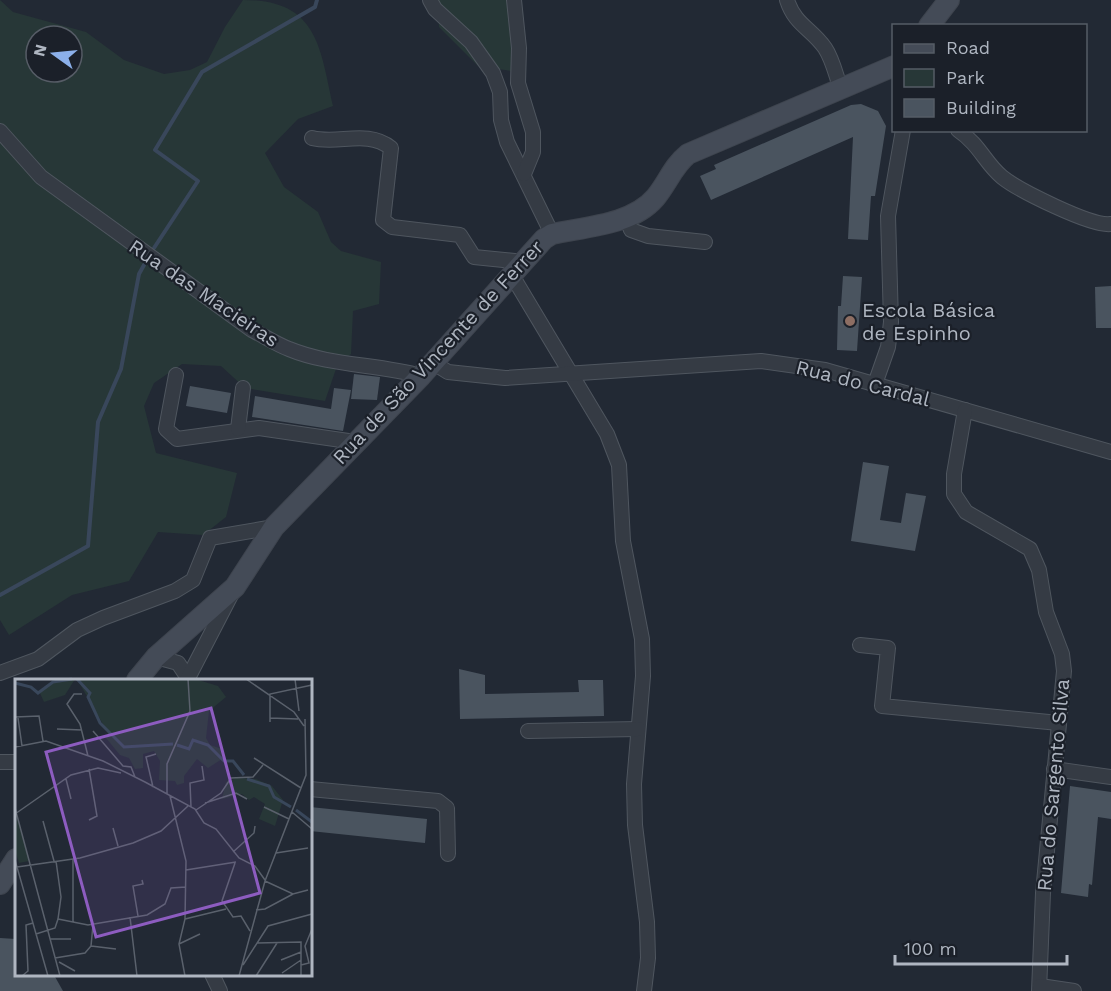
<svg xmlns="http://www.w3.org/2000/svg" width="1111" height="991" viewBox="0 0 1111 991" font-family="'Work Sans',sans-serif">
<rect width="100%" height="100%" fill="#222934"/>
<g fill="#273737" fill-rule="evenodd">
<path d="M0 0 13 12 86 32 124 60 164 74 190 70 207 62 225 27 243 0C317 0 320 46 333 106L298 119 265 153 284 187 318 212 331 242 341 251 381 262 379 304 353 311 351 354 337 366 325 401 245 388 221 366 182 364 154 383 144 406 156 453 237 473 226 517 203 535 158 532 129 581 72 595 9 635 0 620ZM36 36H72V72H36Z"/>
<path d="M437 0H517V21L525 73 478 66 439 27Z"/>
</g>
<g fill="none" stroke-linecap="round" stroke-linejoin="round">
<g stroke="#39475b" stroke-width="4">
<path d="M154 248 198 181 155 150 202 72 315 7 317 0"/>
<path d="M0 595 88 546 98 422 121 369 139 274 144 265"/>
</g>
</g>
<g fill="#4a545f">
<path d="M861 104 878 111 886 126 875 196H871L868 240 848 239 853 137 711 200 700 176 716 169 714 165 851 105Z"/>
<path d="M843 276 862 277 857 351 837 350 838 306H841Z"/>
<path d="M1111 286V328H1096L1095 287Z"/>
<path d="M354 374 380 377 377 400 351 399Z"/>
<path d="M190 386 231 393 227 413 186 406Z"/>
<path d="M334 388 351 390 343 431 252 417 255 396 331 409Z"/>
<path d="M863 462 889 466 880 520 901 523 906 493 926 496 915 551 851 541Z"/>
<path d="M459 669 485 675V694L579 692 578 680H603L604 716 460 719Z"/>
<path d="M1070 786 1111 792V819L1098 817 1092 885 1089 884 1088 897 1061 893Z"/>
<path d="M310 807 427 819 425 843 310 831Z"/>
<path d="M0 938 16 939V976L54 975 63 991H0Z"/>
</g>
<g fill="none" stroke-linecap="round" stroke-linejoin="round">
<g stroke="#4f565f" stroke-width="16">
<g id="street">
<path d="M430 0 435 9 471 42 493 73 500 92 501 120 507 142 552 234"/>
<path d="M514 0 519 48 518 83 533 132V152L524 174"/>
<path d="M787 0C795 25 811 28 825 48 833 60 836 76 841 89"/>
<path d="M958 130C980 145 985 163 1002 177 1018 190 1092 227 1111 224"/>
<path d="M0 131 41 177 252 330C264 336 276 344 289 349 330 366 378 364 421 376"/>
<path d="M312 138C338 145 367 129 391 148L383 220 392 227 460 235 474 257 524 262"/>
<path d="M626 217 631 230 648 236 705 242"/>
<path d="M513 277 607 434 619 465 623 541 642 639 643 676 634 784 635 825 647 922 648 958 644 991"/>
<path d="M432 362 448 372 505 378 761 361 825 370 1111 452"/>
<path d="M176 375 166 429 177 439 259 428 355 442"/>
<path d="M875 384 888 347 891 322 888 216 903 130"/>
<path d="M965 410 954 474V494L966 512 1030 549 1039 570 1046 612 1062 654 1064 671 1043 893 1039 991"/>
<path d="M238 429 243 388"/>
<path d="M860 645 888 648 882 706 1059 723"/>
<path d="M156 657 178 663 188 678"/>
<path d="M0 673 38 659 77 630 103 618 175 591 193 580 210 538 274 527"/>
<path d="M187 680 231 595"/>
<path d="M528 731 638 729"/>
<path d="M0 762H16"/>
<path d="M1054 769 1111 777"/>
<path d="M310 789 438 801 447 808 448 854"/>
<path d="M212 974 220 991"/>
<path d="M1040 986 1074 991"/>
</g>
</g>
<g stroke="#3e444e" stroke-width="22">
<g id="secondary">
<path d="M929 26 949 0"/>
<path d="M137 680 156 657 235 587 274 527 421 376 544 239 552 234C584 227 632 225 655 198 667 184 673 166 688 154L894 66"/>
<path d="M0 884 16 859"/>
</g>
</g>
<use href="#street" stroke="#353b44" stroke-width="14"/>
<use href="#secondary" stroke="#444b57" stroke-width="20"/>
</g>
<circle fill="#8d6e63" stroke="#1b2029" stroke-width="2" cx="850" cy="321" r="6"/>
<g text-anchor="middle" stroke-width="4.5" stroke-linejoin="round" paint-order="stroke">
<g font-size="20" fill="#afb6c1" stroke="#1b2029">
<text transform="translate(204 293) rotate(34)" y="7">Rua das Macieiras</text>
<text transform="translate(438 352) rotate(-47)" y="7">Rua de São Vincente de Ferrer</text>
<text transform="translate(863 383) rotate(14)" y="7">Rua do Cardal</text>
<text transform="translate(1053 785) rotate(-85)" y="7">Rua do Sargento Silva</text>
</g>
<g font-size="20" fill="#afb6c1" stroke="#1b2029" text-anchor="start">
<text x="862" y="317">Escola Básica<tspan x="862" dy="23">de Espinho</tspan></text>
</g>
</g>
<g transform="translate(15 679)">
<rect width="297" height="297" fill="#222934"/>
<path d="M45 0H60L50 16 29 23 24 12ZM62 0H180L203 7 211 18 194 32 191 59 195 66 207 70V80L193 89 182 80 169 97V104L162 106 160 102 144 101 145 82 139 72 128 75V89L120 90 114 79 105 76 91 59 93 54ZM222 99 241 100 257 107 268 121 260 147 244 140 250 125 239 118 234 121 227 115 207 120 211 103ZM2 138 14 182 4 184 0 171Z" fill="#273737"/>
<path fill="none" stroke="#39475b" stroke-width="3" d="M62 0 75 14 73 18 85 44 109 68 158 65M0 4 16 8 23 14 38 3 57 0M162 66 174 70 178 61 193 66 209 82H218L229 96M232 100 254 107 259 118 276 128M281 131 297 143"/>
<path fill="none" stroke="#5a616c" stroke-width="1.5" d="M231 0 279 33 289 47M280 0 284 32M67 15H59L52 25 65 45 73 77M0 38 24 37 28 62M3 39 7 67M255 39 283 40M255 43V15L297 6M42 50 67 51M78 52 108 87 116 88 120 98M0 68 31 62 88 82 130 103 180 130 189 144 201 150 224 179 240 187 250 201M239 79 286 109M51 100 56 120M138 108 131 78 141 75M152 116V85L175 32 173 0M155 117 171 182 170 240 164 265 170 297M190 124 221 114 232 120M176 128 175 104 189 101 187 87M249 128 274 140M0 129 45 297M181 131 206 114 216 99 238 98 248 86M277 133 297 150M0 135 56 96 83 89 106 94M74 141 82 137 74 90M28 142 39 182M98 149 103 167M218 173 239 154 240 147M261 174 293 169M0 181 33 297M220 184 207 222 218 238 226 237 235 252M2 188 65 179 118 164 146 152 173 127M171 191 221 183M250 202 278 215 293 211M241 231 250 230 278 215M123 237 118 207 128 205 127 201M115 238 122 297M43 240 73 246 132 236 150 225 156 209 171 208M170 240 211 230M58 243V180M21 255 40 249 43 240 46 218 41 182M35 260H56M242 264 286 263V297M164 265 185 255M76 267 101 270M40 279 70 274 76 267 78 246M266 281 286 273M44 283 60 292M228 286 253 247 297 235M286 286 294 284 290 267 297 250M267 294 286 281M7 297 13 292 11 246 18 244M224 297 250 202 291 96 290 40M241 297 262 264"/>
<path fill="#8d5cc0" fill-opacity="0.15" stroke="#8d5cc0" stroke-width="3" d="M196 29 245 214 81 258 31 73Z"/>
<rect width="297" height="297" fill="none" stroke="#afb6c1" stroke-width="3"/>
</g>
<rect x="892" y="24" width="195" height="108" fill="#1b2029" stroke="#565c66" stroke-width="1.5"/>
<rect x="904" y="44" width="30" height="9" fill="#444b57" stroke="#565c66" stroke-width="1.5"/>
<text x="946" y="54" font-size="18" fill="#afb6c1">Road</text>
<rect x="904" y="69" width="30" height="18" fill="#273737" stroke="#565c66" stroke-width="1.5"/>
<text x="946" y="84" font-size="18" fill="#afb6c1">Park</text>
<rect x="904" y="99" width="30" height="18" fill="#4a545f" stroke="#565c66" stroke-width="1.5"/>
<text x="946" y="114" font-size="18" fill="#afb6c1">Building</text>
<g transform="translate(54 54) rotate(285)"><circle r="28" fill="#1b2029" stroke="#565c66" stroke-width="1.5"/>
<path d="M0-4.5L10 22L0 15L-10 22Z" fill="#8cb0ea"/>
<text y="-9" font-size="16" font-weight="bold" text-anchor="middle" fill="#afb6c1">N</text>
</g>
<path d="M895 955v9h172v-9" fill="none" stroke="#afb6c1" stroke-width="3"/>
<text x="904" y="955" font-size="18" fill="#afb6c1" stroke="#1b2029" stroke-width="4.5" paint-order="stroke">100 m</text>
</svg>
